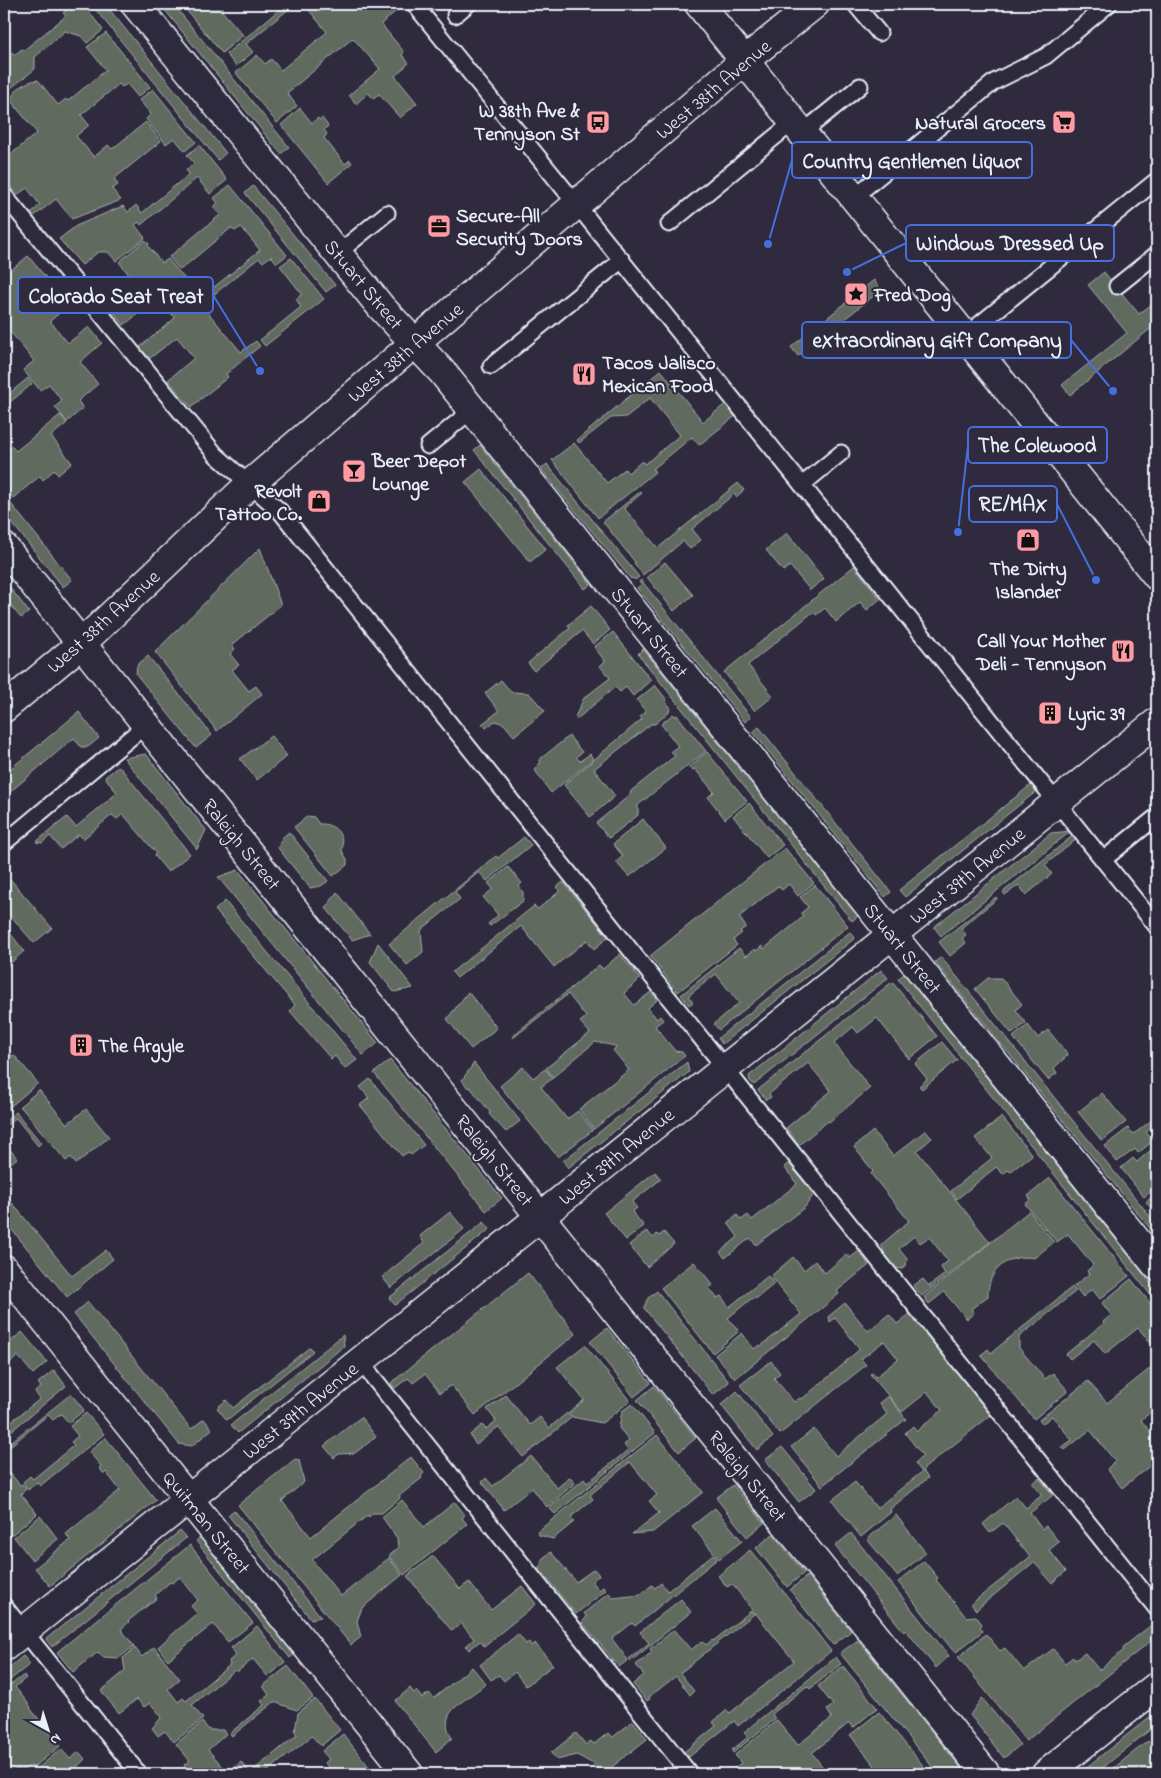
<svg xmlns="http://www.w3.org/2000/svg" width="1161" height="1778" viewBox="0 0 1161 1778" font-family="'Indie Flower',sans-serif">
<rect width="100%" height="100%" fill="#2f2a3d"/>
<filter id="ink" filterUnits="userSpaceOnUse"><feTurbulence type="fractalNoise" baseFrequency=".02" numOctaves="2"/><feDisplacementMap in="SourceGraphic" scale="10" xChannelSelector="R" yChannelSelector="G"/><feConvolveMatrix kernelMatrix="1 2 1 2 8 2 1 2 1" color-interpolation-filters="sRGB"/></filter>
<g filter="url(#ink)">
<g fill="#616a5e" stroke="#a4aeab">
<path d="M67 4H83L103 30 87 43 81 36 65 31 35 57V69L6 92 4 89V59L12 52 14 55 22 49 24 50 66 16 63 13 70 7Z"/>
<path d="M91 4H105L226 153 218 160Z"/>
<path d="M160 4H173L289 147 281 154Z"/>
<path d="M181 4H223L222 11 243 35 222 53Z"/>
<path d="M286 4H295L246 44 253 52 236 66 226 54Z"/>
<path d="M304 4H400L402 6 381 24 404 52 402 55 409 63 395 76 417 103 400 118 379 94 373 98 368 93 356 104 349 95 380 69 353 38 287 93 297 106 277 123 236 73 257 55 265 64 271 59 281 70 327 32Z"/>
<path d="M106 33 150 87 138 97 127 84 122 87 119 84 81 115 89 125 76 136 94 157 108 145 112 149 146 122 161 141 114 179 118 185 112 189 121 200 72 219 56 199 33 217 30 214 40 205 27 188 17 195 4 178V160L37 133 11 101C13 89 26 81 38 80L58 105 66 99 68 101 106 70 87 47Z"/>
<path d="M153 89 196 142 185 151 174 138 166 144 146 119 151 114 139 100Z"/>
<path d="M300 108 312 123 318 118 320 120 322 118 328 126 324 130 327 134 324 138 345 164 350 160 352 163 328 183 281 125Z"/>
<path d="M199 145 227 180 210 194 197 178 141 225 139 222 135 225 145 238 116 261 108 252H98L82 265 59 239 76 226 123 206 128 212 136 205 142 213 189 174 186 170 194 163 187 155Z"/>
<path d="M230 185 287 255 277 263 271 256 263 262 259 258 207 300 203 296 260 250 241 227 235 231 231 228 180 270 169 257 220 215 213 207 218 203 214 198Z"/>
<path d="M253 186 335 285 326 292 245 193Z"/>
<path d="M145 240 149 244 148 246 162 263 168 259 203 300 200 303 241 352 256 341 260 346 226 374 228 377 191 407 168 380 194 358 177 337 149 359 140 347 175 318 158 298 124 325 110 308 137 285 119 262Z"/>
<path d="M28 256 69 305 50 321 68 343 89 327 102 343 80 362 98 384 78 401 83 408 67 422 55 407 62 401 49 384 40 390 23 370 34 361 4 324V274L5 275Z"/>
<path d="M291 258 324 299 265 346 260 340 301 307 296 299 302 294 280 266Z"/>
<path d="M1104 272 1139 314 1157 300V328L1155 325 1070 395 1062 385 1127 333 1088 285Z"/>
<path d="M874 280 881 290 798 356 791 347Z"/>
<path d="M661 370 703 422 728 402 738 414 699 445 692 437 653 469 655 472 598 518 552 460 574 443 607 483 625 469 628 473 642 461 645 464 680 435 650 398 626 417 611 418 579 443 577 440Z"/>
<path d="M28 378 32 384 4 407V398Z"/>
<path d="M60 415 67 423 51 436 72 463 58 475 54 470 43 480 40 476 13 498 4 487V449L6 451 11 446 16 451Z"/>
<path d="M480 445 591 584 585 589 474 450Z"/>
<path d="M547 464 639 577 635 580 633 578 631 579 541 469Z"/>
<path d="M481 469 546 549 530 562 465 482Z"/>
<path d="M738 483 744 490 736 497 734 494 692 529 701 540 690 549 683 541 643 575 634 563 635 562 603 522 641 491 642 493 624 508 658 548Z"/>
<path d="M4 495 72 580 63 587 4 513Z"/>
<path d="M787 533 824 579 810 590 790 566 783 571 766 550Z"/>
<path d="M260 548 281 605 232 645 235 649 230 654 239 665 232 670 249 691 256 686 262 694 217 731 155 652Z"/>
<path d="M665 562 693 595 674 611 647 577Z"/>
<path d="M854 566 880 599 867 610 860 602 836 622 825 608 816 615 813 612 748 665 773 696 755 711 724 672Z"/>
<path d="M4 580 29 612 21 618 4 598Z"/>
<path d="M641 580 751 717 745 722 637 588 641 585 639 582Z"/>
<path d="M591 606 610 630 593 644 582 631 534 671 528 663 570 628 568 625Z"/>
<path d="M613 632 651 680 633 696 626 687 620 692 615 687 577 719 575 717 584 698 610 678 600 666 605 661 594 647Z"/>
<path d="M643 649 858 916 852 921 638 654Z"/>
<path d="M148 656 212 735 196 748 136 674 137 665Z"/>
<path d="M501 680 511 692 529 693 545 711 514 736 504 724 495 721 486 728 482 724 499 711 485 693Z"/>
<path d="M655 685 667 700 666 702 671 708 669 710 670 711 655 724H651L594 769 615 796 590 817 564 785 642 719 640 716 646 712 637 700Z"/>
<path d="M79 712 99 738 88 747H81L74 738 4 797V774Z"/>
<path d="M673 714 675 716 677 715 706 751 638 805V815L609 838 596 823 630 795 631 791 675 756 671 751 678 746 661 724Z"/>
<path d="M759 727 891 892 885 897 753 732Z"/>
<path d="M271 736 287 756 257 780 240 759Z"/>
<path d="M569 736 582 752 576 757 580 761 590 754 593 759 551 793 534 769 541 762 539 760Z"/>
<path d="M707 752 747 801 725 819 708 797 714 792 695 769 692 770 689 767Z"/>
<path d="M146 754 206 830 197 849 124 758Z"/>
<path d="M119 766 190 854 168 872 154 855 156 853 123 814 117 819 112 815 83 839 79 834 61 849 50 836 42 843 36 842 67 817 76 827 117 793 105 777Z"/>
<path d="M1032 784 1038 790 905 897 899 890Z"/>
<path d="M749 803 783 845 767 858 733 816Z"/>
<path d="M308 816 314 817 319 824C335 823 346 836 342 851L347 859V865L333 876 294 827Z"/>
<path d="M643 819 666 848 629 877 616 862 623 856 613 844Z"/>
<path d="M1071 831 941 936 934 927 1051 833Z"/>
<path d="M289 832 328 881 321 886 310 888 278 848 282 838Z"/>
<path d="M1075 834 1078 838 1045 865 1052 874 1026 895 1019 885 1005 895 1003 892Z"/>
<path d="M524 837 531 845 487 881 479 872 455 892 460 899 421 930 423 952 407 965 389 944 496 856 498 858Z"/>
<path d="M785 848 814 883 798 896 789 884 782 890 778 886 739 917 746 927 740 931 742 933 733 940 737 945 678 992 650 956Z"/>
<path d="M508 867 522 883 519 886 523 892V901L490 926 488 924 498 915 483 897 493 889 488 883Z"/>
<path d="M238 870 378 1043 363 1055 218 877Z"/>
<path d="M11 880 52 928 34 943 4 908V886Z"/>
<path d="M563 882 608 937 594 949 587 940 554 967 521 926 457 978 452 972 534 906 538 909 560 891 557 887Z"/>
<path d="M815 885 848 926 719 1030 714 1024 739 1003 716 974 688 996 693 1002 689 1005 681 995 739 948 746 956 755 949 756 951 762 946 764 949 803 917 801 913 808 907 800 897Z"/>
<path d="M337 892 370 934 352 940 326 908Z"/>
<path d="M996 897 997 899 961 928 966 935 962 938 966 943 950 956 939 942Z"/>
<path d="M225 901 357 1060 345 1069 335 1056 331 1059 290 1011 295 1005 215 910Z"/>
<path d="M7 929 24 951 6 967 4 964V932Z"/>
<path d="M850 932 855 938 722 1044 718 1038Z"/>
<path d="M378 943 413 988 394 992 370 962Z"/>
<path d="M620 954 640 979 624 993 634 1005 651 992 657 1000 648 1008 657 1019 660 1016 663 1020 655 1026 675 1051 682 1052 685 1056 594 1129 579 1109 629 1070 613 1050 616 1047 615 1046 595 1042 553 1077 546 1068 590 1033 580 1022 586 1017 568 994 513 1038 516 1033 599 965 603 969Z"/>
<path d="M941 957 1157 1225V1237L935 962Z"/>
<path d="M881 970 888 978 754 1085 750 1081 749 1076Z"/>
<path d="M904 974 1157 1291V1303L898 979Z"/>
<path d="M988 978H1001L1022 1004 1016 1010 1026 1023 1012 1034 975 989Z"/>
<path d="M892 982 937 1036 909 1059 877 1018 858 1033 853 1027 834 1043 870 1088 829 1122 828 1121 799 1145 786 1128 831 1091 808 1063 769 1094 771 1097 766 1100 758 1090Z"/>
<path d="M468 992 497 1028 471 1049 447 1019Z"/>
<path d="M1028 1025 1038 1038 1048 1030 1068 1055 1054 1068 1057 1073 1048 1080 1013 1037Z"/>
<path d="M942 1042 957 1060 922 1089 919 1086 927 1079 915 1064Z"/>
<path d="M4 1047 12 1056 14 1055 38 1083 4 1112Z"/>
<path d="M390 1060 502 1198 486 1211 374 1073Z"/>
<path d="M687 1062 689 1072 568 1168 563 1161Z"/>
<path d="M474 1063 520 1121 506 1132 489 1114 490 1112 470 1087 468 1088 462 1080Z"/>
<path d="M523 1067 533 1078 545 1069 553 1078 541 1087 567 1119 578 1111 593 1130 558 1157 500 1086Z"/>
<path d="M370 1079 424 1145 411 1155 408 1152 402 1156 360 1105 369 1098 360 1087Z"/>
<path d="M39 1090 67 1124 86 1109 109 1137 76 1164 71 1157 66 1161 20 1106Z"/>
<path d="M1102 1093 1126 1122 1102 1141 1078 1112Z"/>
<path d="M16 1112 41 1143 38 1146 16 1118 4 1127V1122Z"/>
<path d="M1157 1116V1123L1146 1132 1153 1141 1138 1153 1135 1149 1117 1162 1105 1146 1128 1128 1134 1134Z"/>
<path d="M1002 1117 1032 1155 1010 1172 1008 1170 1003 1174 996 1167 957 1199 951 1191 992 1158 975 1138Z"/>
<path d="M926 1130 932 1138 917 1151 990 1242 922 1296 913 1286 923 1279 929 1286 945 1274 941 1267 948 1261 929 1237 920 1243 914 1236 899 1249 907 1259 906 1266 902 1269 894 1268 881 1252 884 1250 881 1245 909 1221 871 1174 873 1171 854 1147 873 1131 893 1156Z"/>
<path d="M5 1143 17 1158 4 1169V1144Z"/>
<path d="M1152 1149 1157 1155V1186L1144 1197 1121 1168 1133 1158 1137 1162Z"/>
<path d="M789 1163 814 1194 805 1207 756 1245 750 1238 725 1258 720 1252 738 1237 728 1223 737 1215 741 1220 748 1215 752 1220 797 1184 784 1167Z"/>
<path d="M655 1172 661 1179 632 1202 637 1208 632 1212 644 1226 626 1240 604 1213Z"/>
<path d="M1050 1178 1129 1276 1100 1299 1092 1289 1083 1297 1074 1286 1089 1274 1087 1271 1093 1265 1068 1234 1057 1242 1025 1204 1031 1200 1028 1196Z"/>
<path d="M4 1193 72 1276 106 1250 113 1259 67 1297 4 1220Z"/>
<path d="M1157 1193V1216L1146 1202Z"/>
<path d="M1029 1211 1054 1242 1034 1258C1009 1253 987 1270 988 1296L971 1309 974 1313 967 1319 944 1292 929 1304 924 1297Z"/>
<path d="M450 1212 464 1229 391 1288 382 1277 424 1243 420 1236Z"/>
<path d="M484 1222 490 1229 395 1305 389 1298Z"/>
<path d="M645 1232H648L653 1238 657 1234 659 1236 664 1232 674 1244 647 1267 629 1245Z"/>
<path d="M859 1251 869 1265 837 1291 839 1294 735 1379 715 1355 742 1333 754 1349 759 1345 761 1346 801 1314 771 1276 793 1257 804 1270 815 1261 825 1273 847 1254 850 1258Z"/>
<path d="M694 1262 713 1285 709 1288 717 1298 721 1296 729 1307 768 1276 774 1284 757 1298 751 1299 728 1318 739 1331 713 1353 661 1288Z"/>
<path d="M528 1273 576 1334 475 1415 451 1385 440 1393 425 1374 413 1383 408 1378 395 1388 391 1383Z"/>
<path d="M1131 1279 1157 1312V1340L1152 1344 1138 1328 1105 1354 1094 1340 1070 1359 1066 1354 1104 1323 1103 1322 1111 1315 1102 1303Z"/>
<path d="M1072 1287 1076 1291 1019 1337V1348L1045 1379 1053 1373 1068 1391 1034 1419 981 1355 988 1349 991 1353Z"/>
<path d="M657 1291 729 1382 713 1395 644 1308 648 1298Z"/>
<path d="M88 1302 191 1429 204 1419 212 1429 192 1446 179 1444 74 1314Z"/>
<path d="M845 1303 868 1331 889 1314 897 1324 910 1314 991 1415 921 1471 915 1463 923 1456 905 1433 913 1426 917 1431 942 1410 927 1392 902 1412 870 1374 872 1373 876 1377 898 1359 884 1341 861 1359 866 1365 780 1434 740 1385 771 1361 780 1373 774 1378 794 1402 800 1398 802 1399 845 1363V1362L860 1349 835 1318 830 1322 829 1316Z"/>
<path d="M607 1328 651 1383 634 1397 590 1342Z"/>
<path d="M22 1332 47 1362 33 1374 18 1356 4 1368V1347Z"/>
<path d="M343 1335 344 1346 238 1433 231 1425Z"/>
<path d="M585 1345 630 1401 602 1423 572 1417 569 1413 584 1400 557 1367Z"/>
<path d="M310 1347 313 1351 227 1420 217 1408 226 1400 233 1408Z"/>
<path d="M1157 1357V1407L1141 1420 1157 1440V1460L1122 1488 1107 1469 1115 1461 1090 1430 1065 1450 1062 1447 1072 1440 1052 1416 1042 1424 1039 1420 1088 1381 1107 1403 1157 1363 1154 1360Z"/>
<path d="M54 1370 66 1386 4 1437V1427L40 1399 35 1392 41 1387 38 1383Z"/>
<path d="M654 1386 696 1438 679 1452 637 1400Z"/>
<path d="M737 1391 773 1437 757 1450 721 1405Z"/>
<path d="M71 1394 84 1410 69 1423 61 1414 53 1420 48 1415 9 1447 7 1445Z"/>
<path d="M506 1395 530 1425 540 1417 549 1428 567 1413 571 1418 523 1457 498 1427 476 1445 470 1435 482 1425 486 1429 496 1421 487 1409Z"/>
<path d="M888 1396 906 1419 822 1486 791 1447 814 1429 836 1456 887 1414 879 1403Z"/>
<path d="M632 1404 655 1433 555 1514 549 1508 584 1479 587 1483 628 1450 624 1445 629 1440 619 1428 622 1411Z"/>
<path d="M86 1413 104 1434 40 1486 37 1482 28 1490 23 1482 30 1476 33 1479 74 1445 71 1442 78 1436 70 1426Z"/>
<path d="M361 1417 376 1437 355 1453 339 1454 334 1458 324 1446Z"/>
<path d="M657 1435 703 1492 653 1532 632 1534 659 1513 649 1501 657 1495 630 1462 590 1495 593 1499 571 1517 575 1521 553 1539 539 1535 537 1532Z"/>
<path d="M105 1437 156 1500 50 1586 35 1568 70 1540 66 1534 120 1490 106 1472 104 1474 99 1468 101 1466 89 1452Z"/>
<path d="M782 1447 816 1489 799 1502 765 1460Z"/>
<path d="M531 1456 557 1488 570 1477 575 1483 547 1507 532 1488 504 1510 482 1482 486 1478 493 1486Z"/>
<path d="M411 1457 424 1473 421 1476 422 1478 399 1496 400 1498 382 1513H373L369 1517 368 1515 312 1560 341 1596 389 1558 402 1575 362 1608 357 1621 361 1637 351 1645 238 1505 295 1459 299 1460 304 1482 282 1501 311 1537Z"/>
<path d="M5 1467 20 1485 22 1484 26 1489 21 1494 37 1514 4 1541V1468Z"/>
<path d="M923 1471 928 1478 890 1509 891 1512 861 1537 832 1500 855 1482 877 1508Z"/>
<path d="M1039 1478 1053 1495 1030 1513 1042 1529 1046 1526 1059 1542 1049 1550 1066 1571 1052 1583 1034 1562 976 1610 971 1604 1030 1557 1003 1523 990 1533 983 1524 1016 1496 1026 1508 1042 1495 1032 1483Z"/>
<path d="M733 1485 764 1523 747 1537 716 1498Z"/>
<path d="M402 1500 424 1527 455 1502 465 1515 462 1518 467 1524 404 1575 389 1556 398 1548 397 1538 382 1517Z"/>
<path d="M715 1508 742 1541 719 1559 692 1526Z"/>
<path d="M234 1510 321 1617 311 1619 228 1515Z"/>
<path d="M896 1515 926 1553 897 1576 867 1539Z"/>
<path d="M40 1516 58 1539 32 1560 14 1537Z"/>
<path d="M180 1531 186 1538 52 1647 46 1639Z"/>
<path d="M851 1533 949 1656 936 1668 906 1630 904 1632 835 1546Z"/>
<path d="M773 1534 804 1573 787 1587 756 1548Z"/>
<path d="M202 1536 296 1653 290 1658 196 1541Z"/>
<path d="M190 1545 253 1623 228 1642 213 1624 168 1660 158 1647 197 1613 191 1606 198 1600 180 1577 172 1583 170 1582 155 1595 157 1598 128 1621 129 1622 121 1629 134 1646 119 1658 102 1657 98 1652 73 1672 57 1652Z"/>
<path d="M750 1550 831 1651 738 1726 734 1721 689 1757 684 1752 716 1726 713 1722 727 1710 730 1713 794 1661 732 1584 727 1587 718 1576Z"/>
<path d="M551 1552 576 1582 594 1569 599 1575 592 1581 599 1590 603 1587 606 1590 576 1614 539 1569 543 1558Z"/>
<path d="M713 1554 717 1559 635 1626 632 1623 612 1639 628 1660 619 1667 582 1622 587 1617 584 1613 609 1593 613 1598 640 1595 652 1585 655 1588 661 1583 668 1591Z"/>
<path d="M433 1556 460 1589 469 1582 491 1610 522 1586 536 1604 484 1646 480 1641 469 1650 466 1646 474 1639 461 1623 452 1631 407 1576Z"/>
<path d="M924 1561 938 1578 936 1580 966 1617 976 1616 982 1624 980 1627 983 1631 955 1653 898 1582Z"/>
<path d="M807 1576 851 1631 833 1645 790 1590Z"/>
<path d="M681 1599 691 1612 631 1661 629 1659 649 1643 640 1632Z"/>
<path d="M751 1611 754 1614 680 1673 694 1691 690 1695 676 1676 649 1697 650 1699 647 1701 633 1684 644 1675 636 1665 652 1652 650 1649 674 1630 691 1650 702 1641 706 1645 712 1640 713 1641Z"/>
<path d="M1155 1622 1157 1626V1636L1026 1741 958 1657 986 1634 1000 1651 1005 1648 1024 1671 1053 1649 1065 1663 1073 1657 1075 1660 1085 1653 1099 1670 1124 1650 1122 1648Z"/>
<path d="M257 1626 285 1662 268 1677 253 1659 237 1672 235 1670 192 1705 203 1719 174 1742 165 1731 158 1736 152 1728 162 1717 150 1703 144 1707 137 1699 119 1713 101 1691 125 1671 123 1658 135 1648 142 1657 154 1647 180 1679 168 1689 178 1702 183 1698 186 1701 230 1665 229 1661 236 1655 231 1648Z"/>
<path d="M518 1634 526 1644 529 1642 532 1646 535 1643 553 1665 526 1686 515 1672 504 1681 499 1675 491 1680 480 1665Z"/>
<path d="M858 1640 966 1774H938L840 1653Z"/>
<path d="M23 1656 30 1664 4 1685V1672Z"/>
<path d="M836 1657 841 1664 810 1689 807 1686 772 1714 775 1719 733 1753 732 1750 748 1737 744 1732Z"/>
<path d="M288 1666 313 1698 297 1710 274 1702 232 1736 230 1733 264 1705 261 1701 269 1695 263 1686Z"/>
<path d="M843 1666 877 1708 853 1728 849 1723 812 1753 825 1770 820 1774H727L741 1763 735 1755 777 1720 798 1745 832 1718 827 1710 833 1705 818 1686Z"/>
<path d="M472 1667 486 1684C477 1691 457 1704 451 1712 445 1720 447 1731 452 1738L436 1752 395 1701 410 1688 414 1693 416 1691 422 1698 429 1693 434 1698Z"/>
<path d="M24 1675 26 1678 15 1687 31 1707 30 1708 60 1746 34 1767 29 1766 22 1771 11 1768 4 1759V1690Z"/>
<path d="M982 1698 1020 1745 1004 1758 970 1715Z"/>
<path d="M315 1699 340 1730 321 1746 312 1736 264 1774H226L241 1762 250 1773 297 1735 295 1731 298 1713Z"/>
<path d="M1157 1711V1724L1095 1774H1078Z"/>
<path d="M879 1712 930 1774H892L887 1767 878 1774H865L875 1766 850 1735Z"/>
<path d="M633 1721 647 1739 603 1774 595 1765 577 1755 557 1760 551 1753 576 1733 586 1745 591 1741 594 1744 608 1733 613 1737Z"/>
<path d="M202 1722 209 1730H223L226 1734 208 1750 225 1769 219 1774H190L184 1765 190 1761 176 1744Z"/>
<path d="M343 1734 373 1772 371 1774H332L333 1773 325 1763 329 1759 322 1751Z"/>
<path d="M1148 1741 1157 1752V1774H1106Z"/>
<path d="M61 1749 70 1759 79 1752 85 1759 76 1768 81 1774H33L32 1773Z"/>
</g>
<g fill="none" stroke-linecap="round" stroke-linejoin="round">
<g stroke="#e8f1f8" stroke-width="19">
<g id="lane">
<path d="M414 4 577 205 1157 927"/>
<path d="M855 4 879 33"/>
<path d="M455 15 468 4"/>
<path d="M802 133 860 86"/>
<path d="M4 195 216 455 280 511 1157 1609"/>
<path d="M854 197 994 82 1046 56 1109 4"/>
<path d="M669 224 793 122"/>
<path d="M338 253 387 213"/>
<path d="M1117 286 1157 254"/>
<path d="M965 336 1157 180"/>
<path d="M491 366 622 260"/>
<path d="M428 446 472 410"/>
<path d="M802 485 841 453"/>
<path d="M4 843 147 724"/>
<path d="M1103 860 1155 818"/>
<path d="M360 1361 690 1774"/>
<path d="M4 1606 139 1774"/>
</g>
</g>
<g stroke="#e8f1f8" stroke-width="31">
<g id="street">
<path d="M135 4 381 307 443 373 1157 1266"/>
<path d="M4 547 986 1774"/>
<path d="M4 1269 409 1774"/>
<path d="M4 1647 1157 722"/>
<path d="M1046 1774 1157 1686"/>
</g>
</g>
<g stroke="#e8f1f8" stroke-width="31">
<g id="secondary">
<path d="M699 4 1157 576"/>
<path d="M4 708 82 643 250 484 744 61 815 4"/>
</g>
</g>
<use href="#lane" stroke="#2f2a3d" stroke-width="15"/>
<use href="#street" stroke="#2f2a3d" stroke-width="28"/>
<use href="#secondary" stroke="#2f2a3d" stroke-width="28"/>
</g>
</g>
<defs>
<g id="bus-square" transform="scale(1.25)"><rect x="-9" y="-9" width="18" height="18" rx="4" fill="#ff9aa2" stroke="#2f2a3d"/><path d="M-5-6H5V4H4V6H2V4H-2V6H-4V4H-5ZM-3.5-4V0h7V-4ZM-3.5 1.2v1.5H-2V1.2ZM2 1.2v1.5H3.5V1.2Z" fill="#111"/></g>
<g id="supermarket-square" transform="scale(1.25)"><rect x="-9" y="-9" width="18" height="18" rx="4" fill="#ff9aa2" stroke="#2f2a3d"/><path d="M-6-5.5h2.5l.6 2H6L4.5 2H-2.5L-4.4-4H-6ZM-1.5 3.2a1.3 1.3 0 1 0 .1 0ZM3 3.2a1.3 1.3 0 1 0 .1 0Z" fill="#111"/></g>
<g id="office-square" transform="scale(1.25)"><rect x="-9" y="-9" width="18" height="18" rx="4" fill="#ff9aa2" stroke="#2f2a3d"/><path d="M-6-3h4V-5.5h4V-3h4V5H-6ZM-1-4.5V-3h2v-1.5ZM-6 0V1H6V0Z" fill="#111"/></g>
<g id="sight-square" transform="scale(1.25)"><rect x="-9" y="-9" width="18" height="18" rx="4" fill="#ff9aa2" stroke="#2f2a3d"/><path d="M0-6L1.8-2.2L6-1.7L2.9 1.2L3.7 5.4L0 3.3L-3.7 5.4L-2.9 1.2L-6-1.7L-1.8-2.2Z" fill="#111"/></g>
<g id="restaurant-square" transform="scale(1.25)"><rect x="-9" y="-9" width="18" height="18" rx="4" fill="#ff9aa2" stroke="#2f2a3d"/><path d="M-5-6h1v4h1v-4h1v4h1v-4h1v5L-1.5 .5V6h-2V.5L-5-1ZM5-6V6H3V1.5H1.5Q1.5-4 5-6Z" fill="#111"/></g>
<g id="bar-square" transform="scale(1.25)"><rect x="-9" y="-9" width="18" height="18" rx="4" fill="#ff9aa2" stroke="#2f2a3d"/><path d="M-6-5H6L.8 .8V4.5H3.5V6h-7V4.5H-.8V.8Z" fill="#111"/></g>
<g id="shop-square" transform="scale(1.25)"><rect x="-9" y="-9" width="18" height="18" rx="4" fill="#ff9aa2" stroke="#2f2a3d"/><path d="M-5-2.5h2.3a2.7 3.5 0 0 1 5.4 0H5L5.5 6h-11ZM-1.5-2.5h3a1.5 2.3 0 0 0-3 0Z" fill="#111"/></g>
<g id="building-square" transform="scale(1.25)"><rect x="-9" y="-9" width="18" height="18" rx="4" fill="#ff9aa2" stroke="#2f2a3d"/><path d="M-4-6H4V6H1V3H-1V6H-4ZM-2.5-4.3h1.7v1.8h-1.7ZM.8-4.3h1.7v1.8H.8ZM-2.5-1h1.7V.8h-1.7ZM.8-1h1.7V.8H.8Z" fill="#111"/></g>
</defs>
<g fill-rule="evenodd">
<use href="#bus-square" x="598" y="122"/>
<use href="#supermarket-square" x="1064" y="122"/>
<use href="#office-square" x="439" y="226"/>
<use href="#sight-square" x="856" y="294"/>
<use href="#restaurant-square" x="584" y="374"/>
<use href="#bar-square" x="354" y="471"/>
<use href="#shop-square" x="319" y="501"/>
<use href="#shop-square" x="1028" y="540"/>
<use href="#restaurant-square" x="1123" y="651"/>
<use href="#building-square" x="1050" y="713"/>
<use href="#building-square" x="81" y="1045"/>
</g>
<g text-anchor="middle" stroke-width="4" stroke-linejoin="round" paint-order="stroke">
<g font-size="20" fill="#e8f1f8" stroke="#2f2a3d">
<text transform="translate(713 89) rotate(-40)" y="7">West 38th Avenue</text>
<text transform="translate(364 284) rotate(50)" y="7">Stuart Street</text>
<text transform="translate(405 352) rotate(-40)" y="7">West 38th Avenue</text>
<text transform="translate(103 621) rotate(-42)" y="7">West 38th Avenue</text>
<text transform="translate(650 632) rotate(51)" y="7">Stuart Street</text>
<text transform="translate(242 844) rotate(51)" y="7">Raleigh Street</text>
<text transform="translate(967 875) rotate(-39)" y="7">West 39th Avenue</text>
<text transform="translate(903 948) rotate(51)" y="7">Stuart Street</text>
<text transform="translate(616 1156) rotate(-39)" y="7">West 39th Avenue</text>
<text transform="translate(495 1160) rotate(51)" y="7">Raleigh Street</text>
<text transform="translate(300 1410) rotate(-39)" y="7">West 39th Avenue</text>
<text transform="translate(748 1476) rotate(51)" y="7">Raleigh Street</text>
<text transform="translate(207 1522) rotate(51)" y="7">Quitman Street</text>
</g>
<g font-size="20" font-weight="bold" fill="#e8f1f8" stroke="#2f2a3d" text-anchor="start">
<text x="580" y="117" text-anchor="end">W 38th Ave &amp;<tspan x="580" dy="23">Tennyson St</tspan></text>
<text x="1046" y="129" text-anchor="end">Natural Grocers</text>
<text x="456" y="222">Secure-All<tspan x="456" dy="23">Security Doors</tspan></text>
<text x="874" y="301">Fred Dog</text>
<text x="602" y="369">Tacos Jalisco<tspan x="602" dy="23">Mexican Food</tspan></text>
<text x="372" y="467">Beer Depot<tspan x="372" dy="23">Lounge</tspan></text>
<text x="302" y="497" text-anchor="end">Revolt<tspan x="302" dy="23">Tattoo Co.</tspan></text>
<text x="1028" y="575" text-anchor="middle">The Dirty<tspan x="1028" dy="23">Islander</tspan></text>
<text x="1106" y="647" text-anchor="end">Call Your Mother<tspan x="1106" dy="23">Deli - Tennyson</tspan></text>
<text x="1068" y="720">Lyric 39</text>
<text x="98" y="1052">The Argyle</text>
</g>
</g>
<path fill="none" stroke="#466fde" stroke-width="2" d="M768 244L792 160M847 272L906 243M260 371L213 295M1113 391L1071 340M958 532L968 445M1096 580L1057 504"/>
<g fill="#466fde" stroke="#2f2a3d" stroke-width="2">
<circle cx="768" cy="244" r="5"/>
<circle cx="847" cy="272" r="5"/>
<circle cx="260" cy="371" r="5"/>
<circle cx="1113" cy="391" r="5"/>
<circle cx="958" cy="532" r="5"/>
<circle cx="1096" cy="580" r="5"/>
</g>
<g fill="#2f2a3d" stroke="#466fde" stroke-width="2">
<rect x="792" y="142" width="240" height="36" rx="5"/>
<rect x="906" y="225" width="208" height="36" rx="5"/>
<rect x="18" y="277" width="195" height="36" rx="5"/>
<rect x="802" y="322" width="269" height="36" rx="5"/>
<rect x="968" y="427" width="139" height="36" rx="5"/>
<rect x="969" y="486" width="88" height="36" rx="5"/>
</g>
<g font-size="21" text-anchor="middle" font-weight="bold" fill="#e8f1f8">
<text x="912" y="168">Country Gentlemen Liquor</text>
<text x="1010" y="250">Windows Dressed Up</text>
<text x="116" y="303">Colorado Seat Treat</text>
<text x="937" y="347">eXtraOrdinary Gift Company</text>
<text x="1037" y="452">The Colewood</text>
<text x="1013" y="511">RE/MAX</text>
</g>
<rect width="1161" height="1778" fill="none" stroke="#2f2a3d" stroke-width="20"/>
<rect x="10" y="10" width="1141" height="1758" fill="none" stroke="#e8f1f8" stroke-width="2" filter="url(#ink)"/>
<g transform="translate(48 1730) rotate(141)" stroke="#2f2a3d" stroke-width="4" paint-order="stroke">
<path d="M0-4L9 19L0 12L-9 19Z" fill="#e8f1f8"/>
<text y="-8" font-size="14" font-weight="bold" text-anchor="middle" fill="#e8f1f8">N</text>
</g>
</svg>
